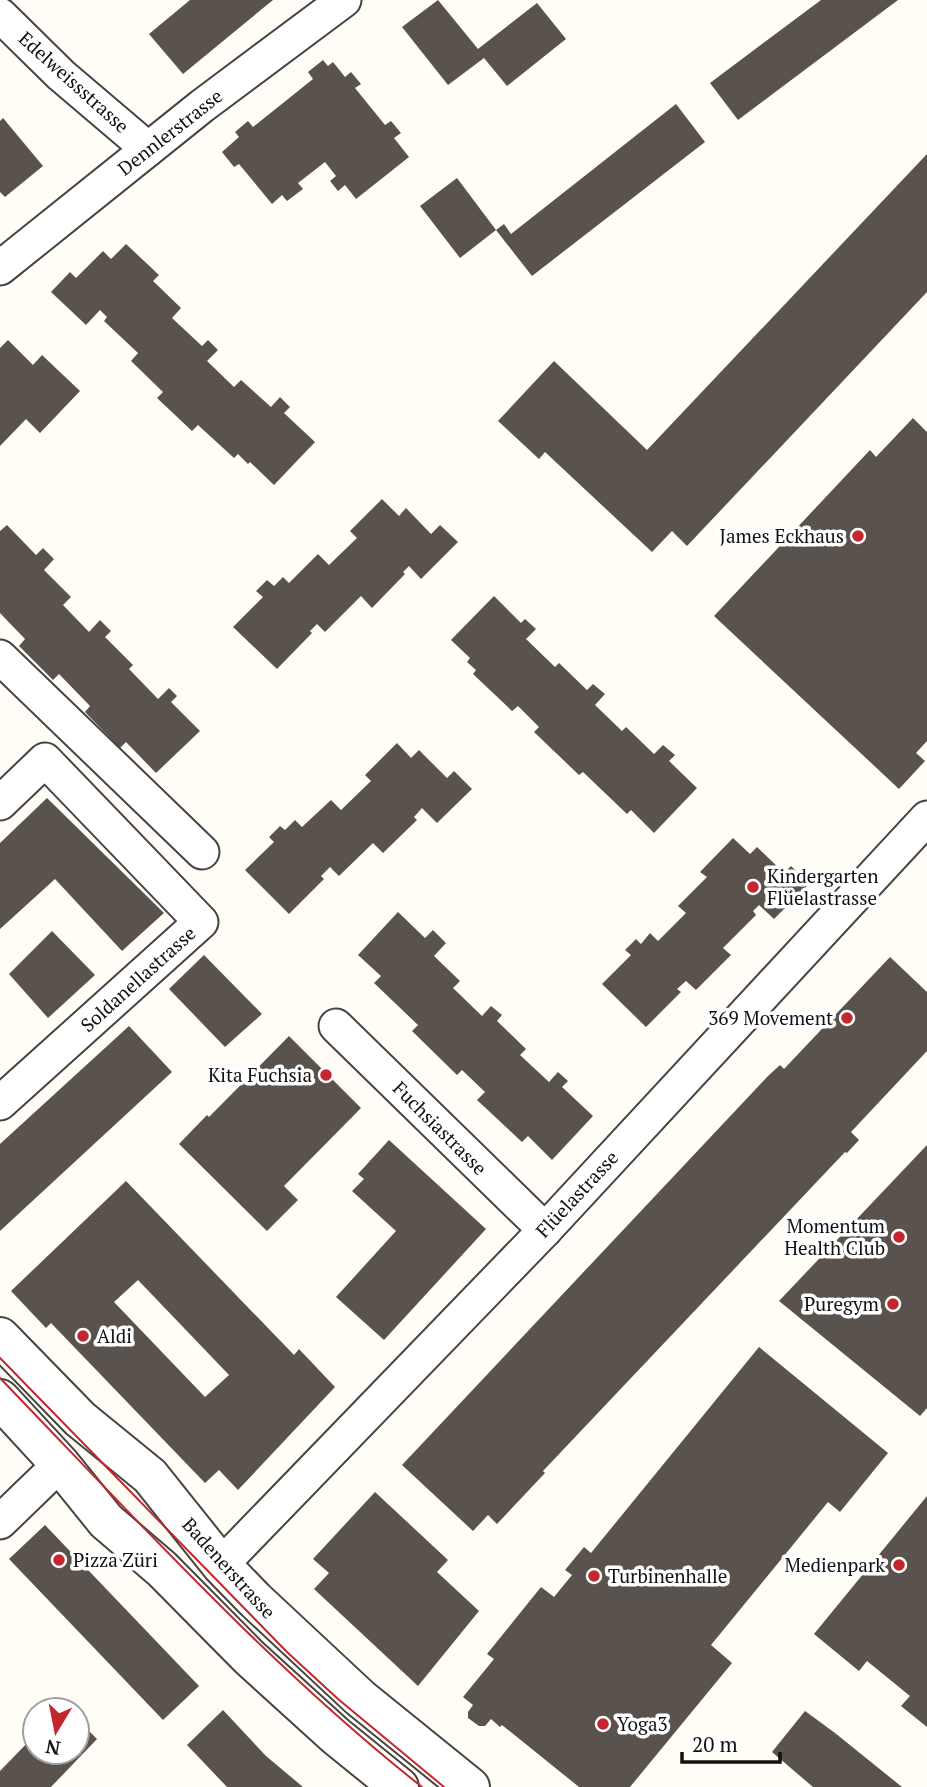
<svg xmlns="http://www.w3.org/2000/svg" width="927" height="1787" viewBox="0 0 927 1787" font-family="'PT Serif',serif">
<rect width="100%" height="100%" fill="#fffdf5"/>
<g fill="#5a524d" fill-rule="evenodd">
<path d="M190 0H273L183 74 149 34Z"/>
<path d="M438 0 478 49 537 3 566 39 507 86 484 58 448 85 402 27Z"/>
<path d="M821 0H898L738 120 710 83Z"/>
<path d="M323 60 328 66 333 62 345 77 351 72 361 84 355 88 385 125 391 121 401 133 394 138 409 157 356 199 345 185 338 191 330 181 336 176 325 162 298 183 303 189 287 201 282 195 272 204 239 164 234 167 222 152 239 137 235 132 248 121 253 127 313 79 308 72Z"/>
<path d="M676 104 705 142 532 276 496 230 460 258 420 206 457 178 496 230 504 224 511 234Z"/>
<path d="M3 118 43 166 5 197 0 192V121Z"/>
<path d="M927 154V292L687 546 672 531 652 552 545 452 539 459 498 421 554 361 647 450Z"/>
<path d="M126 244 159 275 153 281 181 308 172 318 202 346 208 340 218 350 207 361 234 387 241 380 271 407 280 397 290 407 284 413 315 442 274 485 250 462 248 464 238 454 234 458 198 425 192 431 157 398 163 392 131 361 138 353 104 321 107 317 100 310 86 325 51 292 70 272 76 278 103 251 111 259Z"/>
<path d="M8 340 33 365 42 355 80 391 40 433 26 419 0 446V348Z"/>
<path d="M913 418 927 432V741L916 753 925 761 899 789 714 616 870 450 876 457Z"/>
<path d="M382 499 399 516 406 508 431 534 440 525 458 542 421 579 409 566 403 572 405 574 372 608 361 596 325 632 317 624 310 631 312 633 277 669 233 627 263 597 256 591 267 580 274 586 283 577 289 583 318 554 329 565 357 538 350 531Z"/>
<path d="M7 525 36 555 43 548 54 559 44 570 71 597 63 605 89 632 100 620 111 631 105 637 133 665 129 669 158 699 169 688 177 696 171 702 200 731 156 773 126 742 120 748 85 712 90 706 59 674 53 680 19 646 25 639 0 613V531Z"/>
<path d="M494 596 521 623 525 619 536 629 526 639 555 667 559 663 587 690 593 684 605 694 595 705 622 731 626 727 654 754 663 745 675 755 669 761 697 788 654 833 631 810 627 814 583 772 579 775 534 732 539 727 518 706 512 711 473 674 476 670 467 662 470 658 451 640Z"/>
<path d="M397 743 411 758 419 750 447 778 454 771 472 789 437 823 422 808 414 817 417 820 383 853 373 843 339 876 330 867 321 876 324 879 289 914 245 870 274 842 269 837 280 826 285 830 295 820 302 827 331 800 341 810 371 781 365 775Z"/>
<path d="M47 798 164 913 122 951 55 879 0 929V843Z"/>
<path d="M733 838 750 854 757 847 784 873 791 866 809 884 774 919 759 905 753 911 756 915 723 948 731 955 696 990 686 981 677 989 681 992 646 1027 602 984 631 955 625 950 636 939 641 944 650 933 658 941 686 913 678 906 707 877 700 872Z"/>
<path d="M398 912 425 938 433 930 446 943 434 956 460 981 453 988 482 1016 491 1006 502 1015 497 1021 526 1049 520 1055 549 1082 558 1072 568 1081 562 1087 593 1116 552 1160 528 1136 522 1142 477 1100 485 1092 462 1070 457 1075 412 1031 418 1025 374 983 381 976 358 955Z"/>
<path d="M52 931 95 975 48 1018 9 974Z"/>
<path d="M204 955 262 1014 225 1047 169 989Z"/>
<path d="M890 957 927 992V1051L851 1132 859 1140 847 1153 845 1152 543 1471 545 1473 497 1524 488 1515 473 1531 402 1465 768 1076 780 1065 784 1069Z"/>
<path d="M129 1026 172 1072 0 1231V1144Z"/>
<path d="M289 1036 361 1108 284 1186 298 1200 267 1231 179 1144 207 1115 209 1117Z"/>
<path d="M389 1140 486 1229 384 1340 336 1297 396 1231 352 1191 364 1179 358 1174Z"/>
<path d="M927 1145V1408L920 1416 779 1301Z"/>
<path d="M126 1181 294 1355 299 1349 335 1387 238 1490 219 1470 205 1483 51 1323 46 1328 11 1291ZM138 1280 229 1375 205 1397 114 1302Z"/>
<path d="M759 1347 888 1453 840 1512 828 1502 711 1645 732 1663 630 1787H579L502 1725 500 1727 491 1719 485 1726H479L468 1718V1712L473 1705 463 1697 494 1659 487 1654 541 1587 554 1597 572 1575 565 1570 584 1547 591 1553Z"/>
<path d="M375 1492 448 1560 437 1572 479 1611 418 1686 314 1589 329 1573 313 1559Z"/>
<path d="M927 1496V1727L901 1706 910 1696 867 1661 859 1671 814 1634Z"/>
<path d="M45 1525 199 1686 163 1720 9 1559Z"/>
<path d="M223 1710 266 1756 303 1787H227L187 1745Z"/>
<path d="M805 1711 835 1733 902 1787H813L772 1752Z"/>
<path d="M77 1719 97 1739 51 1787H0V1771L35 1735V1752H77Z"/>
</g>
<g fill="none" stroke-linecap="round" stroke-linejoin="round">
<g stroke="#444" stroke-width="37">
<g id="minor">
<path d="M0 15 61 75 148 149"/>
<path d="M0 268 202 106 344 0"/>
<path d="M0 657 202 852"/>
<path d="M0 803 45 760 201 922 0 1103"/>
<path d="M336 1026 545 1230"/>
<path d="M0 1522 60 1464"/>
<path d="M221 1565 545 1230 927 818"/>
</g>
</g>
<g stroke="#444" stroke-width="42">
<g id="tertiary">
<path d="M0 1337 80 1419 150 1476 221 1565 255 1600 360 1698 470 1787"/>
<path d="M0 1399 60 1464 106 1521 162 1569 249 1657 336 1736 399 1787"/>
</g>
</g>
<use href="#minor" stroke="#fff" stroke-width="33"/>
<use href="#tertiary" stroke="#fff" stroke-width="38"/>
<g stroke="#c4262e" stroke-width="2">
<path d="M0 1358 287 1652 338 1699 444 1787"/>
<path d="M0 1378C136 1519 268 1665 422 1787"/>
</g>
</g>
<g fill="#c4262e" stroke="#fff" stroke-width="2.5">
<circle cx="858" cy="536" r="7"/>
<circle cx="753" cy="887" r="7"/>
<circle cx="847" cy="1018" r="7"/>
<circle cx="326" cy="1075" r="7"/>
<circle cx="899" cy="1237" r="7"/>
<circle cx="893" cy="1304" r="7"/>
<circle cx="83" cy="1336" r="7"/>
<circle cx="59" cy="1560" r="7"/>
<circle cx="899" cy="1565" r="7"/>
<circle cx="594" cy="1576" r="7"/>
<circle cx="603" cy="1724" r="7"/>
</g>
<g text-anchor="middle" stroke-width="7" stroke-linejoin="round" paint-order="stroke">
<g font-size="19" fill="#111" stroke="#fff">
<text transform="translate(74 82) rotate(42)" y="7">Edelweissstrasse</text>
<text transform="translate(170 132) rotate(-38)" y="7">Dennlerstrasse</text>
<text transform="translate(138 979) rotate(-42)" y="7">Soldanellastrasse</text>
<text transform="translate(440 1128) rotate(45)" y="7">Fuchsiastrasse</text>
<text transform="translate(577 1194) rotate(-47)" y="7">Flüelastrasse</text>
<text transform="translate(229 1568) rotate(48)" y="7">Badenerstrasse</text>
</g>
<g font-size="19" fill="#111" stroke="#fff" text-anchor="end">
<text x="844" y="543">James Eckhaus</text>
<text x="767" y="883" text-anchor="start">Kindergarten<tspan x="767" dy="22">Flüelastrasse</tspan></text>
<text x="833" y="1025">369 Movement</text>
<text x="312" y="1082">Kita Fuchsia</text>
<text x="885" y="1233">Momentum<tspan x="885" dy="22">Health Club</tspan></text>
<text x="879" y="1311">Puregym</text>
<text x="97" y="1343" text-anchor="start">Aldi</text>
<text x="73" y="1567" text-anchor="start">Pizza Züri</text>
<text x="885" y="1572">Medienpark</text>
<text x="608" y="1583" text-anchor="start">Turbinenhalle</text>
<text x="617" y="1731" text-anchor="start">Yoga3</text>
</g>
</g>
<g transform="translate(56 1731) rotate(190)"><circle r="33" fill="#ffffff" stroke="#a0a0a0" stroke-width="2"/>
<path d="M0-5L12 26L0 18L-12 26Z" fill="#c4262e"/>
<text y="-10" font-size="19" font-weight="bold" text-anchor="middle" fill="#111111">N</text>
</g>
<path d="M682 1752v10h98v-10" fill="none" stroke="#111111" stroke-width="3.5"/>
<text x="692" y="1752" font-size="21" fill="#111111" stroke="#ffffff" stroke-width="5" paint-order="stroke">20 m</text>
</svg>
